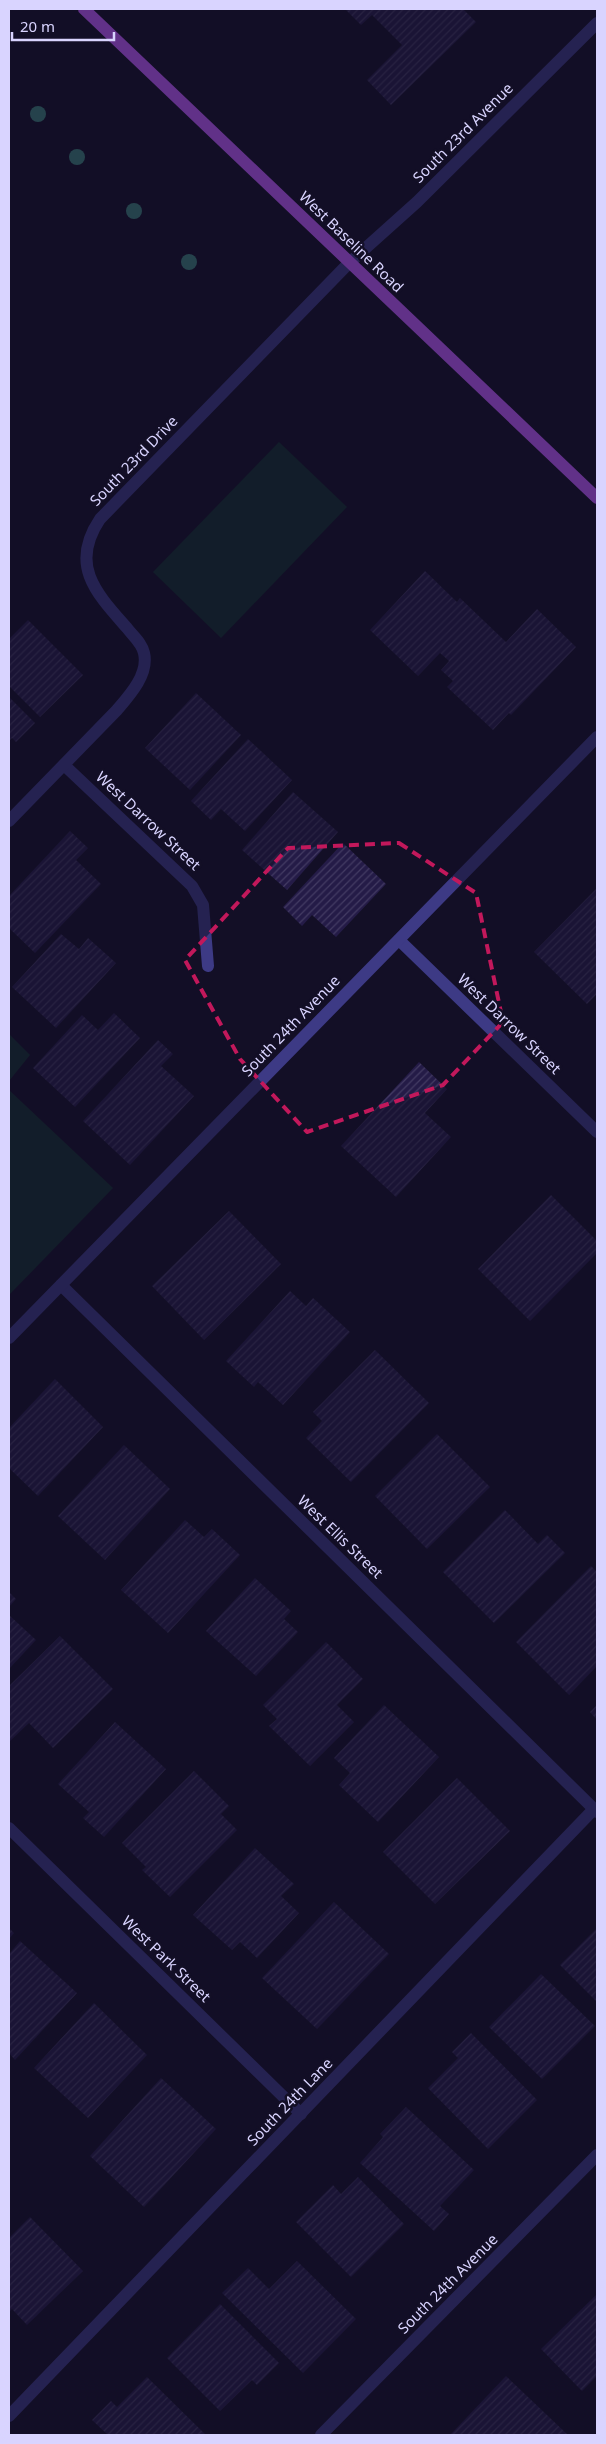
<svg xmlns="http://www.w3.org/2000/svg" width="606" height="2444" viewBox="0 0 606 2444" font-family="'Noto Sans',sans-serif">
<defs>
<pattern id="building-hatch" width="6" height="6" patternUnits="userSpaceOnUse" patternTransform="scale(1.25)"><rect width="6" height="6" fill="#241b47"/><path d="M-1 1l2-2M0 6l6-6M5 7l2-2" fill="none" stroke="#433b63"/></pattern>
</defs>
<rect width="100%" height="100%" fill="#130f26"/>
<g fill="#12302f">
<path d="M279 442 347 507 221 638 153 572Z"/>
<path d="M9 1034 30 1055 9 1081Z"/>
<path d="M9 1090 113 1188 9 1295Z"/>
</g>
<g fill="url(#building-hatch)">
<path d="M345 9H463L476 22 391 105 367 80 402 45 372 15 361 25Z"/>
<path d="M425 571 457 602 460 598 506 642 537 609 576 647 511 715 509 713 493 730 447 687 453 681 441 670 449 661 440 653 418 676 370 630Z"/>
<path d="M28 620 83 675 40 717 9 686V639Z"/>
<path d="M196 693 241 735 190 790 145 748Z"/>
<path d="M9 697 35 723 16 742 12 738 9 741Z"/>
<path d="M248 739 292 780 245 831 221 809 211 820 191 801Z"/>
<path d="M293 792 338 832 287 890 242 850Z"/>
<path d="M70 831 88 848 76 860 101 884 35 953 9 928V896Z"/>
<path d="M343 843 386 884 336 937 312 915 302 926 283 907Z"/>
<path d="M597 888V994L587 1004 534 952Z"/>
<path d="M61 934 79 949 88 938 116 963 56 1028 12 987Z"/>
<path d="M114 1013 140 1038 75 1107 33 1068 82 1015 98 1030Z"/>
<path d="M158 1040 173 1054 161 1066 194 1096 130 1165 83 1121Z"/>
<path d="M419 1062 447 1089 425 1113 451 1137 396 1197 341 1146Z"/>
<path d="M551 1195 597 1241V1253L530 1321 478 1269Z"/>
<path d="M229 1211 281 1264 204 1340 152 1286Z"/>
<path d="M290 1291 306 1306 313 1298 350 1332 283 1405 258 1382 254 1387 226 1361Z"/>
<path d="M375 1350 429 1403 351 1482 306 1438 322 1421 313 1412Z"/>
<path d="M55 1379 103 1427 38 1496 9 1468V1428Z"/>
<path d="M437 1434 490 1487 427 1549 375 1496Z"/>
<path d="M124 1445 170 1489 105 1560 58 1516Z"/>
<path d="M505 1510 538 1544 547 1535 565 1553 494 1623 443 1572Z"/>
<path d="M185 1520 204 1537 212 1529 240 1555 168 1633 121 1590Z"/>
<path d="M591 1566 597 1572V1666L569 1695 516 1642Z"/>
<path d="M255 1578 291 1611 284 1619 298 1632 256 1676 206 1631Z"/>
<path d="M9 1592 16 1599 9 1607Z"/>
<path d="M9 1615 36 1640 9 1669Z"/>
<path d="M60 1636 113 1689 53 1748 29 1723 9 1742V1686Z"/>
<path d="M326 1642 363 1679 337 1705 354 1722 310 1766 269 1726 277 1719 263 1705Z"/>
<path d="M384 1705 439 1757 378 1822 339 1785 350 1773 334 1758Z"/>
<path d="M597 1705V1720L590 1712Z"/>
<path d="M115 1722 166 1769 104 1837 83 1818 89 1812 58 1784Z"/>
<path d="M194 1771 229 1806 221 1814 237 1830 170 1897 142 1870 146 1867 122 1843Z"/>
<path d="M457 1778 510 1831 435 1904 383 1852Z"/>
<path d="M255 1848 294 1884 281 1896 299 1913 257 1958 240 1942 232 1950 193 1915Z"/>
<path d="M334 1902 389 1954 317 2029 262 1978Z"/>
<path d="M9 1928 14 1933 9 1939Z"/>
<path d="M597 1928V2002L560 1965Z"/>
<path d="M20 1941 77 1993 15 2060 9 2053V1954Z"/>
<path d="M541 1974 595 2026 542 2079 489 2027Z"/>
<path d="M94 2003 147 2055 88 2118 34 2068Z"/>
<path d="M471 2033 537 2100 488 2149 428 2088 458 2058 452 2052Z"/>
<path d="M161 2078 216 2129 144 2207 90 2156Z"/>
<path d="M406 2107 474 2170 440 2206 449 2214 434 2231 360 2163 383 2137 380 2134Z"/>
<path d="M358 2177 404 2224 351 2277 296 2222 333 2185 341 2194Z"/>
<path d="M30 2217 83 2271 27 2325 12 2309 9 2312V2238Z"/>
<path d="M297 2261 356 2319 303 2373 222 2293 248 2268 269 2289Z"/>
<path d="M597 2294V2376L582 2391 541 2349Z"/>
<path d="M220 2304 279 2363 257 2385 252 2380 220 2411 167 2358Z"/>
<path d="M506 2376 568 2435H450Z"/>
<path d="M147 2377 206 2435H108L92 2420 111 2401 117 2407Z"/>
</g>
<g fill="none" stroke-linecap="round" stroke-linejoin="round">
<path stroke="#3d3a85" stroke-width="12" d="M321 2435 597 2155"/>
<g stroke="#3d3a85" stroke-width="12">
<path d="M64 765 192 886 203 905 208 966"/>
<path d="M9 821 117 710C130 695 149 674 144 653 142 643 133 636 127 628 96 593 69 565 100 519L349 263 417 202 597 23"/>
<path d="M399 940 597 1132"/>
<path d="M61 1285 597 1812"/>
<path d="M9 1338 597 737"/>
<path d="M9 1828 301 2114"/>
<path d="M9 2416 594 1809"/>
</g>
<path stroke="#c25bff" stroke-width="12" d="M84 9 597 498"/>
</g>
<g fill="#3d827b">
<circle cx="38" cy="114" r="8"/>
<circle cx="77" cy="157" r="8"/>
<circle cx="134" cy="211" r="8"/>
<circle cx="189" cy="262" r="8"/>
</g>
<path d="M0 0H606V2444H0ZM399 843 476 893 503 1022 443 1085 307 1132 240 1059 185 960 288 848Z" fill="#130f26" fill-opacity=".55" fill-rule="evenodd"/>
<path fill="none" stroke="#c2185b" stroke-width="4" stroke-dasharray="10 6" stroke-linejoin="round" d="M399 843 476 893 503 1022 443 1085 307 1132 240 1059 185 960 288 848Z"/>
<g text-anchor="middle" stroke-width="5" stroke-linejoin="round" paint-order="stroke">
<g font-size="15" fill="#d9d4ff" stroke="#130f26">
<text transform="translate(463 133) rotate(-45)" y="5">South 23rd Avenue</text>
<text transform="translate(351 242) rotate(44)" y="5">West Baseline Road</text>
<text transform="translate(134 461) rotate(-46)" y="5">South 23rd Drive</text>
<text transform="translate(148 821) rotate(43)" y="5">West Darrow Street</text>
<text transform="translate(509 1024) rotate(44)" y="5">West Darrow Street</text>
<text transform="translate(291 1026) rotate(-46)" y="5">South 24th Avenue</text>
<text transform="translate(340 1537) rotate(44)" y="5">West Ellis Street</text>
<text transform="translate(166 1959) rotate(44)" y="5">West Park Street</text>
<text transform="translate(290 2102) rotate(-46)" y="5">South 24th Lane</text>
<text transform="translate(448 2284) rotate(-45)" y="5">South 24th Avenue</text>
</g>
</g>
<rect width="606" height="2444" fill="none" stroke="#d9d4ff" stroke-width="20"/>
<path d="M12 32v8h102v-8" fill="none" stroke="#d9d4ff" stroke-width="2.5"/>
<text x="20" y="32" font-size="15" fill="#d9d4ff" stroke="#130f26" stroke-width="4" paint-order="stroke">20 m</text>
</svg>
